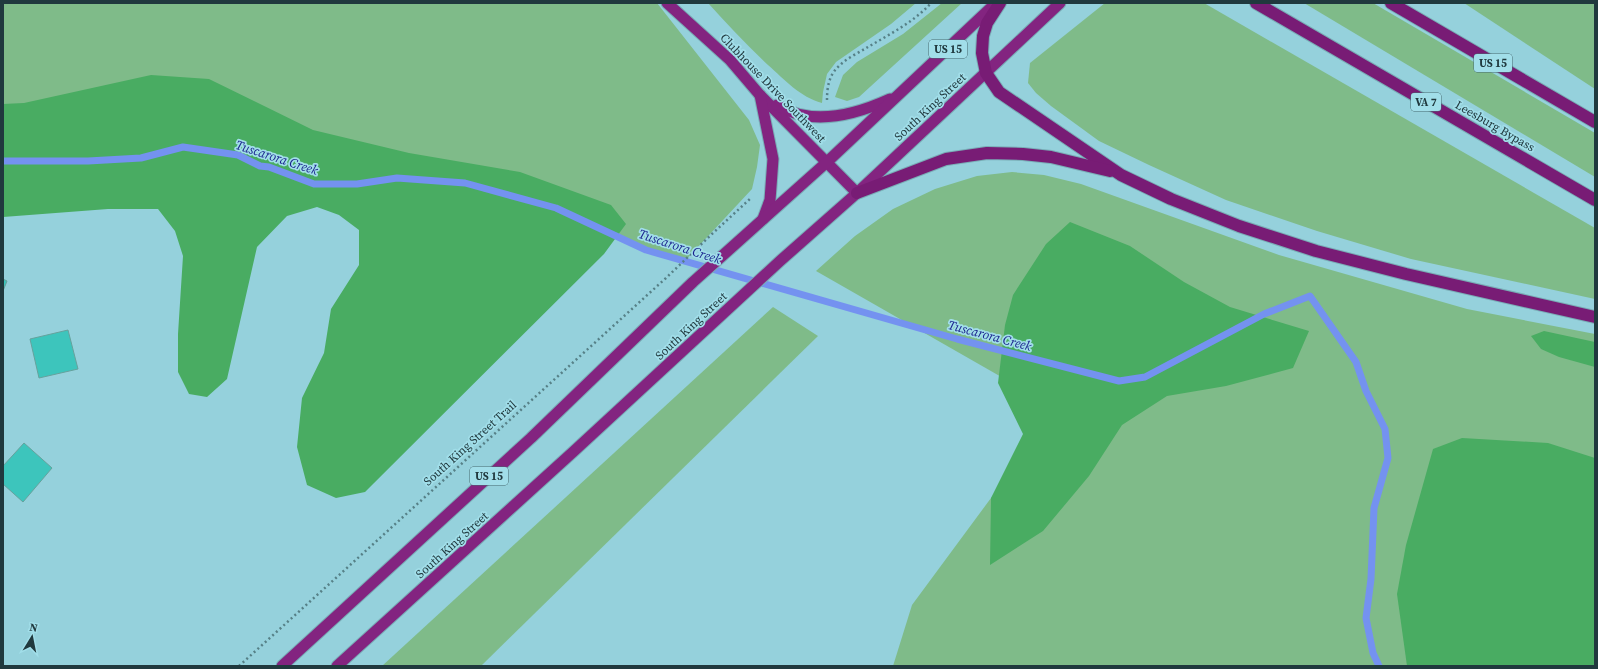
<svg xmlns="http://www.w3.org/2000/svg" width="1598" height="669" viewBox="0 0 1598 669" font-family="'Source Serif 4',serif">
<rect width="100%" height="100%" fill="#95d1dc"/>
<g fill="#7fbb89">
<path d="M3 3H657L749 120 760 145 757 167 752 189 683 263 646 250 556 208 3 161Z"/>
<path d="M708 3H916L891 24 836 62 827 74 823 92 822 103C800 97 785 80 768 65 747 45 727 24 708 3Z"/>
<path d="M942 3H962L859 97 847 101 835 97 843 75 857 62 903 34Z"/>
<path d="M1105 3H1204L1595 228V299L1411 259 1317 231 1226 200 1149 165 1099 141 1051 106 1036 93 1028 83 1030 63Z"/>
<path d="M1304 3H1373L1595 133V177Z"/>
<path d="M1464 3H1595V89Z"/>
<path d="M1012 172 1044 175 1081 184 1279 255 1467 309 1595 334V666H893L912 605 991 498 1061 411 816 271 855 236 893 209 935 189 977 176Z"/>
<path d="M773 307 818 336 481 666H382Z"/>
</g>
<g fill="#49ac62">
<path d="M151 75 209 79 313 130 409 153 520 172 611 205 626 224 604 254 365 492 336 498 307 485 297 447 302 398 324 353 331 309 359 265V230L339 215 317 207 287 216 257 247 227 379 207 397 189 394 178 372V334L183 256 175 231 158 209H108L3 217V104L24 103Z"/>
<path d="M1070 222 1130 246 1184 282 1230 307 1309 331 1293 368 1226 386 1167 396 1122 425 1089 476 1043 531 990 565 991 498 1023 434 998 383 1005 325 1013 295 1046 244Z"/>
<path d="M1544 331 1595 342V367L1559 357 1541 349 1531 336Z"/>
<path d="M1462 438 1548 443 1595 458V666H1407L1397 594 1406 545 1433 449Z"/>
</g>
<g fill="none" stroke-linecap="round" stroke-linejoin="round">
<path stroke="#7492f0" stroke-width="7" d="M3 161H88L141 158 183 147 238 155 260 166 269 167 314 184H357L397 178 465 183 556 208 646 250 957 339 1119 381 1145 377 1264 314 1310 296 1356 362 1366 391 1385 429 1388 458 1374 508 1371 579 1366 618 1373 653 1379 666"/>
</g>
<g fill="#3dc5bc" stroke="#66a29d">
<path d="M3 279 7 281 3 291Z"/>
<path d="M68 330 78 369 39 378 30 339Z"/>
<path d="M24 443 52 468 23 502 3 484V466Z"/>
</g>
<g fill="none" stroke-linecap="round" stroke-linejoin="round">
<g stroke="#79adb6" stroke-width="13">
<g id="trunk">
<path d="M667 3 730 60 759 94 857 193"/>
<path d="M760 95 773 159 770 200 763 219"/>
<path d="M777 105C812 127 855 115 890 99"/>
<path d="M282 666 531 438 693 282 827 162 996 3"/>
<path d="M337 666 573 452 780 261 857 193 1060 3"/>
</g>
</g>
<g stroke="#79adb6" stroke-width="14">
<g id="motorway">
<path d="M1000 3 987 23 983 36 982 53 986 73 999 92 1121 175 1171 199 1239 226 1316 251 1406 274 1595 317"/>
<path d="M1256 3 1595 200"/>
<path d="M1391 3 1595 122"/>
<path d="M857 193 946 159 987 153 1023 154 1051 157 1110 171"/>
</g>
</g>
<g stroke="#568087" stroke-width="2.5" stroke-dasharray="2 3" stroke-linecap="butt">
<path d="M827 100C827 91 828 81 833 73 841 61 856 54 868 47 890 34 914 22 931 3"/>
<path d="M239 666 666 278 713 233 751 198"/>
</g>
<use href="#trunk" stroke="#832480" stroke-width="11"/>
<use href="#motorway" stroke="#781c75" stroke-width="12"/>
</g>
<g text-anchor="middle" stroke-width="3.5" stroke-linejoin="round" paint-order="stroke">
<g fill="#a1dee9" stroke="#476a71" stroke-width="1">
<rect x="929" y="40" width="38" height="18" rx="3"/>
<rect x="1474" y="54" width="38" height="18" rx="3"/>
<rect x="1411" y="93" width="30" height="18" rx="3"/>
<rect x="470" y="467" width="38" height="18" rx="3"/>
</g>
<g font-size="11" font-weight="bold" fill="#20393e">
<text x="948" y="53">US 15</text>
<text x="1493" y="67">US 15</text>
<text x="1426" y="106">VA 7</text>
<text x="489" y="480">US 15</text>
</g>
<g font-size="12" fill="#20393e" stroke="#a1dee9">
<text transform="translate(773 88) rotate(46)" y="4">Clubhouse Drive Southwest</text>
<text transform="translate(930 107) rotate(-43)" y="4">South King Street</text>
<text transform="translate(1495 126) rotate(30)" y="4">Leesburg Bypass</text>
<text transform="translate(691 326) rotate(-43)" y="4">South King Street</text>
<text transform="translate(470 443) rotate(-42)" y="4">South King Street Trail</text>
<text transform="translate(452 545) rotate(-42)" y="4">South King Street</text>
</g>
<g font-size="13" font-style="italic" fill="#171f8b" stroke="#a1dee9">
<text transform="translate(277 157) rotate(18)" y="5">Tuscarora Creek</text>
<text transform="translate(680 246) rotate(18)" y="5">Tuscarora Creek</text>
<text transform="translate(990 335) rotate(15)" y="5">Tuscarora Creek</text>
</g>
</g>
<rect width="1598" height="669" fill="none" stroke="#20393e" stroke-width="8"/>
<g transform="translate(32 637) rotate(10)" stroke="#a1dee9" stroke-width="3" paint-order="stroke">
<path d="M0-3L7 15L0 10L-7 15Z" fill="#20393e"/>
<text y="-6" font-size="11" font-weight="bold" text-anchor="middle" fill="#20393e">N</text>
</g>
</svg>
